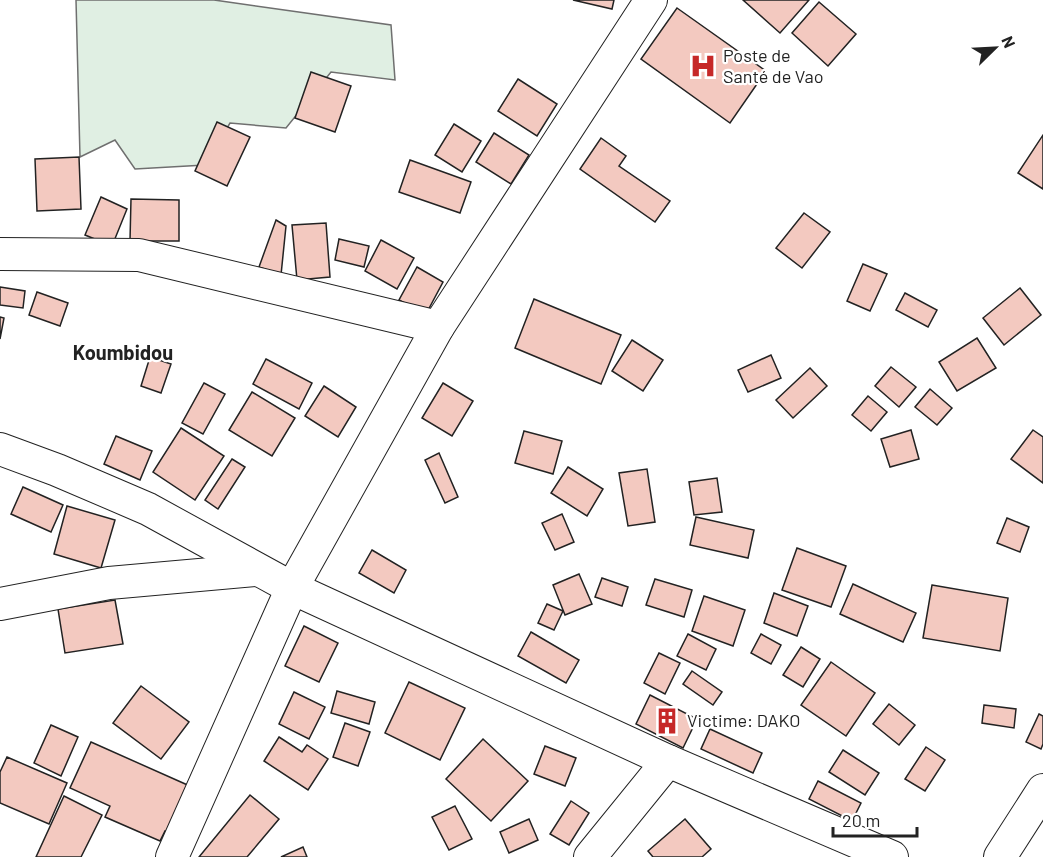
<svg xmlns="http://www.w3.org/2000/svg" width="1043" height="857" viewBox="0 0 1043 857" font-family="Barlow,sans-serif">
<rect width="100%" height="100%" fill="#fff"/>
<path fill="#e0efe3" stroke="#6f6f6f" stroke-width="1.5" d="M76 0H214L391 25 395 80 331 72 286 128 230 123 205 165 135 169 115 140 80 157Z"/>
<g fill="#f3c9c0" stroke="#222" stroke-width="1.5">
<path d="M573 0H614L612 9Z"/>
<path d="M743 0H809L780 33Z"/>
<path d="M819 2 856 34 828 66 792 33Z"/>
<path d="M677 8 766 71 730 123 641 59Z"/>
<path d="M311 72 351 86 335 132 295 118Z"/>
<path d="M518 79 557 104 537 136 498 111Z"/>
<path d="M217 122 250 137 227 186 195 171Z"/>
<path d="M454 124 481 141 462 172 435 155Z"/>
<path d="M494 133 529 155 511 184 476 162Z"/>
<path d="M1043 135V189L1018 173Z"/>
<path d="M601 138 626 156 619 166 670 201 655 222 580 169Z"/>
<path d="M79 157 81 209 37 211 35 159Z"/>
<path d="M410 160 471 182 460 213 399 192Z"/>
<path d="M101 197 127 209 112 246 85 235Z"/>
<path d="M131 199 179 200V241H130Z"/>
<path d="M804 213 830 232 802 268 776 248Z"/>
<path d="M276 220 286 226 281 275 259 267Z"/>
<path d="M326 223 330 277 297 280 292 225Z"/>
<path d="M339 239 369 246 364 267 335 260Z"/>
<path d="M381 240 414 258 397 289 365 271Z"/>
<path d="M863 264 887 274 870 311 847 301Z"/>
<path d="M417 267 443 282 426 314 399 300Z"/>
<path d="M0 287 25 291 23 308 0 305Z"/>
<path d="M1020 288 1041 315 1004 345 983 318Z"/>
<path d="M37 292 68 303 60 326 29 315Z"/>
<path d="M905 293 937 310 928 327 896 310Z"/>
<path d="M534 299 621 335 601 384 515 348Z"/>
<path d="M0 317 4 318 0 339Z"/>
<path d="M977 338 996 368 957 391 939 362Z"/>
<path d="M632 340 663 360 643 391 612 371Z"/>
<path d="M771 355 781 378 748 392 738 370Z"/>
<path d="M150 357 171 364 161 393 141 386Z"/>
<path d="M266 359 312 383 299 409 253 384Z"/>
<path d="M891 367 916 387 899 407 875 386Z"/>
<path d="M810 368 827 386 793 418 776 400Z"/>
<path d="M204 383 225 394 203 434 182 423Z"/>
<path d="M443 383 473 401 452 436 422 418Z"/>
<path d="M324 386 356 407 338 437 305 416Z"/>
<path d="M930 389 952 408 937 425 915 407Z"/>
<path d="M252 392 295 418 272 456 229 430Z"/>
<path d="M868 396 887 412 871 431 852 415Z"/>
<path d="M181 428 224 456 195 500 153 472Z"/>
<path d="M911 430 919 459 890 467 881 439Z"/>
<path d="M1033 430 1043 437V483L1011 459Z"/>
<path d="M524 431 562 441 553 474 515 463Z"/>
<path d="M116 436 152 451 140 480 104 464Z"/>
<path d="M439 453 458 497 445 503 425 460Z"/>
<path d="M232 459 245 467 218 509 205 500Z"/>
<path d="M568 467 603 489 587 516 551 493Z"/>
<path d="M647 469 655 522 628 526 619 473Z"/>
<path d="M717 478 722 512 694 515 689 482Z"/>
<path d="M23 487 63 505 51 532 11 514Z"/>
<path d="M67 506 115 520 101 568 54 554Z"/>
<path d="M562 514 574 542 555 550 542 523Z"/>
<path d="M696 517 754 530 748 558 690 545Z"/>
<path d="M1007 518 1029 527 1020 552 997 543Z"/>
<path d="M797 548 846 566 831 607 782 590Z"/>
<path d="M372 550 406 570 394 593 359 573Z"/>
<path d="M579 574 592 604 565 615 553 585Z"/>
<path d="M602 578 628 587 622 606 595 597Z"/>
<path d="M655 579 692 590 684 617 646 605Z"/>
<path d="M853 584 916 613 903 642 840 614Z"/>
<path d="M932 585 1008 598 1000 651 923 638Z"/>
<path d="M774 593 808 606 797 636 764 623Z"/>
<path d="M704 596 745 610 733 646 692 631Z"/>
<path d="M115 600 123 644 65 653 58 609Z"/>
<path d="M547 604 563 611 554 630 538 623Z"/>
<path d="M304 626 338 643 319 682 285 666Z"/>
<path d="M531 632 579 660 566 683 518 656Z"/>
<path d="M688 634 716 649 706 670 677 656Z"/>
<path d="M761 634 781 645 771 664 751 653Z"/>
<path d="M801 647 820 659 803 687 783 675Z"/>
<path d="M659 653 680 663 665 694 644 683Z"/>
<path d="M831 662 875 693 846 736 801 705Z"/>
<path d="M692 671 722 692 713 705 683 684Z"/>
<path d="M409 682 465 708 440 760 385 733Z"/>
<path d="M141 686 189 722 161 759 113 723Z"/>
<path d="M337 691 375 702 369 724 331 713Z"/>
<path d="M294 692 325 707 309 739 279 724Z"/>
<path d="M650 695 697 719 683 748 636 724Z"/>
<path d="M889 704 915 725 899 745 873 724Z"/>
<path d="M984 705 1016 709 1014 728 982 723Z"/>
<path d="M1039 714 1043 716V744L1041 749 1026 742Z"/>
<path d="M345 723 370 732 358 766 333 757Z"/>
<path d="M51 725 78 737 61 776 34 763Z"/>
<path d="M710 729 762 753 753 773 701 749Z"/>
<path d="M279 737 302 752 307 745 328 759 308 790 264 761Z"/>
<path d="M483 739 528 781 491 821 446 779Z"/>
<path d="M91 742 192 787 172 834 165 831 160 841 105 817 110 806 70 788Z"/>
<path d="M545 746 576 758 565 786 534 774Z"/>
<path d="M926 747 945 760 925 791 905 779Z"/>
<path d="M843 750 879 773 865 795 829 772Z"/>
<path d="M7 757 67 783 49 824 0 803V772Z"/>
<path d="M818 781 861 803 852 821 809 799Z"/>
<path d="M250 795 279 819 247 857H199Z"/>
<path d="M64 796 102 815 81 857H36Z"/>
<path d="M571 801 589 813 569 845 550 834Z"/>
<path d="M455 806 472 839 449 850 432 817Z"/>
<path d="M529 819 538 840 509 853 500 832Z"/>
<path d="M685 819 711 849 702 857H653L648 851Z"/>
<path d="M303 847 307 857H281Z"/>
</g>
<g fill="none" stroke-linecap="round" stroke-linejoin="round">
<g stroke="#222" stroke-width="34">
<g id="minor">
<path d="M0 254 139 255 438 327"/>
<path d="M0 449 57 470 148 509 292 588 668 761 892 857"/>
<path d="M0 604 109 583 256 570"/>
<path d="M172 857 292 588 438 327 651 0"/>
<path d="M590 857 668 761"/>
<path d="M1000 857 1043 790"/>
</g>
</g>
<use href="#minor" stroke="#fff" stroke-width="32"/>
</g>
<defs>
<g id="hospital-bare" transform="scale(2.07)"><path d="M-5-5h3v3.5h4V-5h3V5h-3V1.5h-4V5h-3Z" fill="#c62828" stroke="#fff" stroke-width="2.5" paint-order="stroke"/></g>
<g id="building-bare" transform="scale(2.07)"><path d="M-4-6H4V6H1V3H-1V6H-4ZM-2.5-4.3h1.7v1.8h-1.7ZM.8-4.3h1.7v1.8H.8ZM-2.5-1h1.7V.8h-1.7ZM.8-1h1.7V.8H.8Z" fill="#c62828" stroke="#fff" stroke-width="2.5" paint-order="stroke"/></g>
</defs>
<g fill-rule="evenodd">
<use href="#hospital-bare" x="703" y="66"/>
<use href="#building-bare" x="667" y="721"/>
</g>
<g text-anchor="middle" stroke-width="4.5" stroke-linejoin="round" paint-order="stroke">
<g font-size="18" fill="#222" stroke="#fff" text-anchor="start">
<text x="723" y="62">Poste de<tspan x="723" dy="21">Santé de Vao</tspan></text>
<text x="687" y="727">Victime: DAKO</text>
</g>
<g font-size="20" font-weight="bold" fill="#222" stroke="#fff">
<text x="123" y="360">Koumbidou</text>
</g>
</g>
<g transform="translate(995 48) rotate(66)" stroke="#ffffff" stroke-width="4.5" paint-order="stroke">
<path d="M0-4.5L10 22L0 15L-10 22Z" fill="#222222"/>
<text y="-9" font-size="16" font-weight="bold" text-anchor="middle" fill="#222222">N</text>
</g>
<path d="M833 827v9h84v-9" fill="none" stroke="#222222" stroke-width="3"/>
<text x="842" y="827" font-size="18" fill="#222222" stroke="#ffffff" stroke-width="4.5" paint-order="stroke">20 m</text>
</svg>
